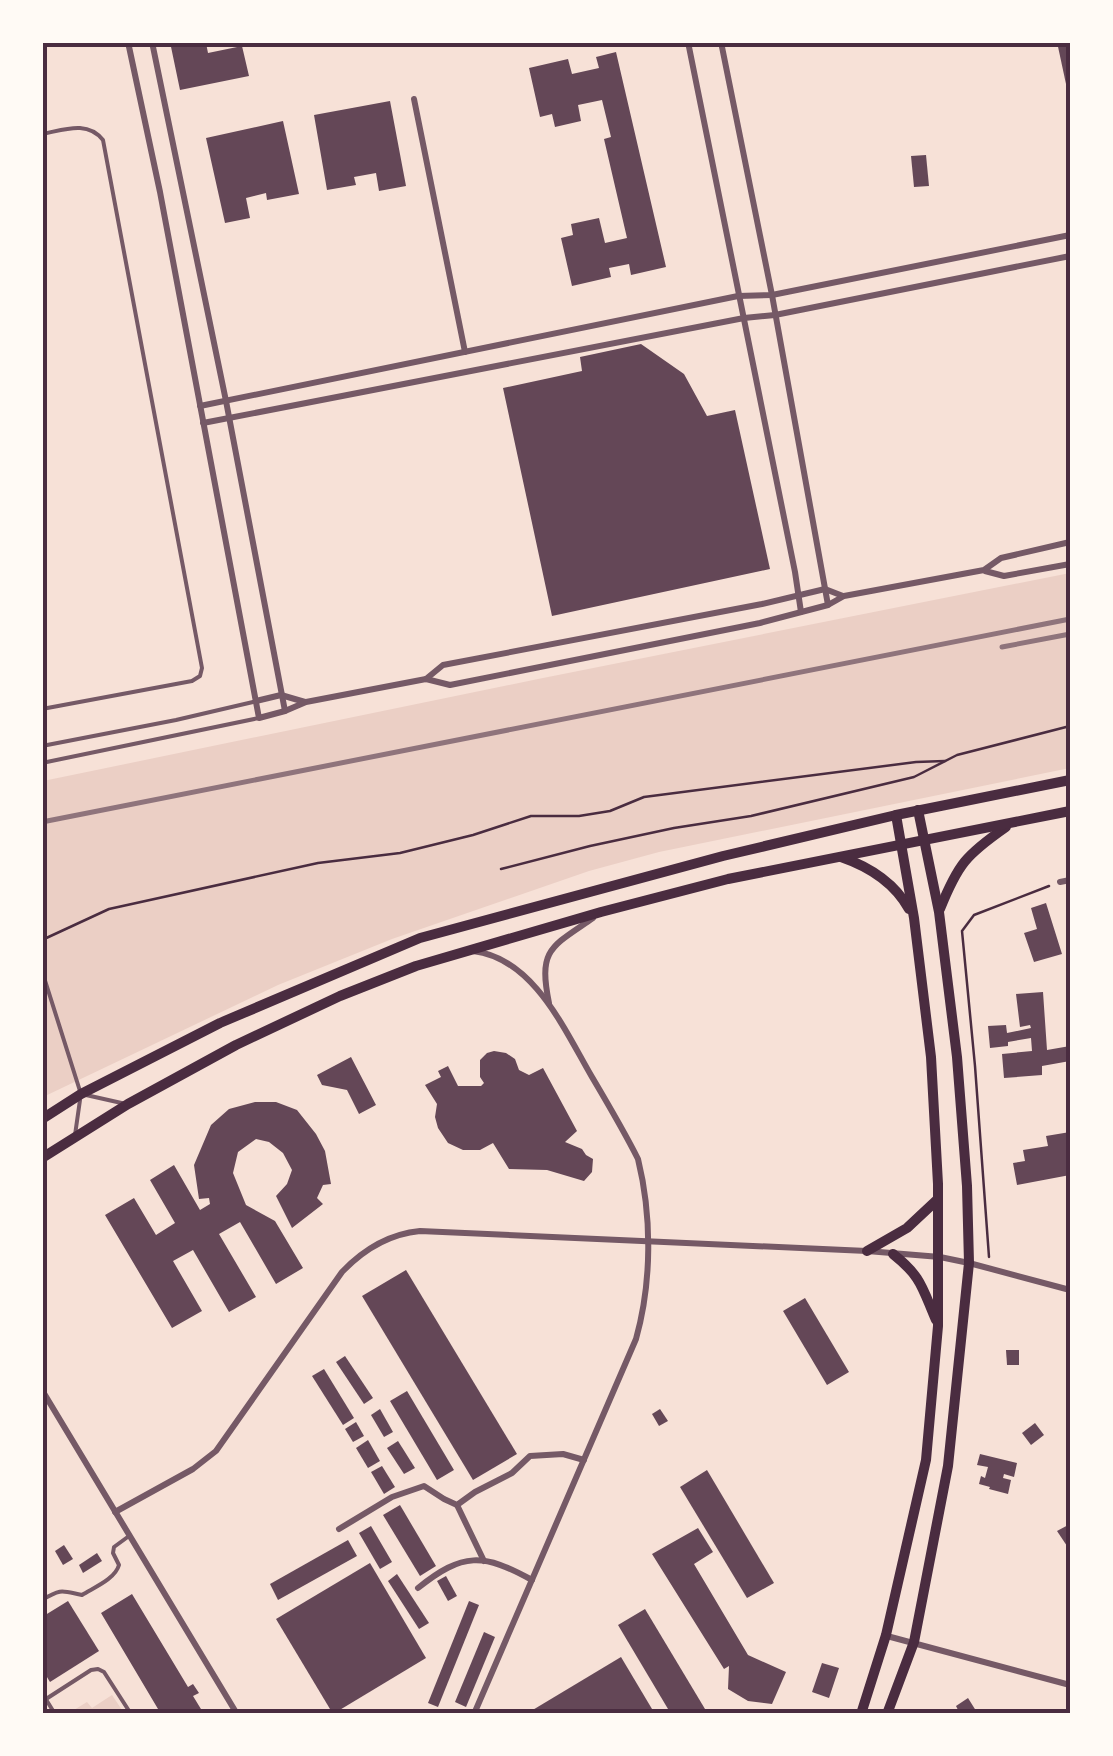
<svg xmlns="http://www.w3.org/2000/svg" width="1113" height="1756" viewBox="0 0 1113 1756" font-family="Signika,sans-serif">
<rect width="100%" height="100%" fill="#f7e1d7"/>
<g fill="#ebcfc5">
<path d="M1070 573V768L659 852 589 871 392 939 278 985 43 1097V781L538 679Z"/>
<path d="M112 1695 124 1713H69L87 1702 92 1708Z"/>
</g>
<g fill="#644757">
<path d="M170 42 206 43 208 53 242 46 249 76 180 90Z"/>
<path d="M1057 42H1070V98H1069Z"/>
<path d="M616 52 666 267 631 275 629 264 609 268 611 277 572 286 561 238 573 235 571 224 599 218 605 243 627 238 604 139 611 137 602 100 578 105 581 121 555 127 552 114 540 117 529 68 568 59 572 74 599 68 596 57Z"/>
<path d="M390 101 406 186 379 191 376 173 354 177 356 185 327 190 314 115Z"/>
<path d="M283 121 299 194 267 200 266 193 246 198 250 218 225 223 206 138Z"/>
<path d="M926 155 929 186 914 187 911 156Z"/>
<path d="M641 344 684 374 707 416 735 410 770 569 552 616 503 388 582 371 580 357Z"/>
<path d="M1046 903 1062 954 1034 962 1024 933 1037 929 1031 908Z"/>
<path d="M1043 992 1047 1050 1070 1046V1061L1042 1066V1075L1004 1078 1002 1054 1032 1051 1031 1038 1008 1042V1046L990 1048 988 1026 1006 1025 1007 1033 1031 1028 1030 1025 1020 1027 1016 994Z"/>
<path d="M494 1051 506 1053 515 1059 519 1070 529 1075 543 1068 577 1131 565 1142 582 1149 586 1155 593 1159 592 1172 584 1181 547 1170 509 1169 493 1143 480 1150H463L448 1143 438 1128 435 1117 437 1104 425 1085 441 1077 438 1071 448 1066 458 1086H481L484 1083 480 1077V1060L487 1053Z"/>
<path d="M351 1057 376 1105 359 1114 347 1090 322 1085 317 1075Z"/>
<path d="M255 1102H276L297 1110 316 1134 325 1151 331 1184 323 1185 317 1198 323 1204 292 1228 276 1196 287 1184 292 1170 283 1153 269 1142 256 1139 238 1152 233 1173 246 1205 275 1221 303 1268 276 1284 240 1222 219 1234 256 1297 229 1312 193 1250 173 1261 202 1311 172 1328 105 1215 134 1198 156 1235 175 1223 150 1180 174 1165 200 1210 210 1204 209 1198 199 1199 194 1165 211 1125 229 1109Z"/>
<path d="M1070 1132V1175L1017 1185 1013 1163 1025 1161 1023 1150 1048 1146 1046 1136Z"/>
<path d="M406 1270 517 1454 473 1480 362 1296Z"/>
<path d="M805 1298 849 1372 827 1385 783 1311Z"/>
<path d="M1006 1350H1019V1365H1007Z"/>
<path d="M345 1356 373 1398 364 1404 336 1362Z"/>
<path d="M324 1369 354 1418 343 1425 312 1376Z"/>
<path d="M407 1391 454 1470 437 1480 390 1401Z"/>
<path d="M380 1409 393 1432 384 1437 371 1415Z"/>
<path d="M660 1409 668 1421 659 1426 652 1414Z"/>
<path d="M356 1422 364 1436 353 1442 345 1429Z"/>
<path d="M1035 1423 1044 1435 1031 1445 1022 1433Z"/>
<path d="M368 1440 380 1461 368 1468 356 1448Z"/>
<path d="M398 1441 415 1468 404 1474 387 1448Z"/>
<path d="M980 1454 1017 1463 1014 1477 1004 1474 1003 1478 1011 1480 1008 1494 989 1489 990 1487 979 1484 981 1476 985 1478 988 1467 977 1465Z"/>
<path d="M382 1466 395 1487 384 1494 371 1472Z"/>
<path d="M707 1470 774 1583 747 1598 680 1487Z"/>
<path d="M400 1505 436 1566 420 1576 383 1515Z"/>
<path d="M1070 1524V1544L1067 1546 1057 1531Z"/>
<path d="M371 1526 392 1562 380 1569 359 1533Z"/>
<path d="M698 1528 713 1552 694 1564 748 1655 786 1672 772 1704 748 1701 728 1689 729 1666 724 1669 652 1554Z"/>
<path d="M348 1540 357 1556 278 1600 270 1584Z"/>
<path d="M64 1545 73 1559 63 1565 55 1551Z"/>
<path d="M97 1553 102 1561 83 1573 79 1565Z"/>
<path d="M370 1563 426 1658 333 1714 276 1619Z"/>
<path d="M397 1574 429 1623 419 1629 388 1581Z"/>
<path d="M446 1576 457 1596 448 1601 437 1581Z"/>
<path d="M132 1594 188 1687 193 1684 199 1693 193 1696 204 1714H161L101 1613Z"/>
<path d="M68 1601 99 1651 50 1682 42 1669V1617Z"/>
<path d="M469 1601 479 1605 438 1707 428 1703Z"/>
<path d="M645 1609 708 1714H671L618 1625Z"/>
<path d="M484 1632 495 1637 466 1707 455 1702Z"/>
<path d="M621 1657 655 1714H526Z"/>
<path d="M822 1663 839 1668 829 1698 812 1692Z"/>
<path d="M968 1698 978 1714H960L956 1706Z"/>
</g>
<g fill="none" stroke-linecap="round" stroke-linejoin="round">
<g stroke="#4a2c40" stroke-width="2.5">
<path d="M501 869 590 846 674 828 751 816 914 777 957 755 1070 726"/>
<path d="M42 940 109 909 318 863 400 853 473 835 531 816H579L610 811 644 797 916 762 945 761"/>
<path d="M989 1257 975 1066 962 931 974 915 1049 886"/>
</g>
<g stroke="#755966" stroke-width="4">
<path d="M42 134C64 130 87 120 103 140L202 668 200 676 192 681 42 709"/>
<path d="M42 746 176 720 253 702"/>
<path d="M42 763 259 718"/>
<path d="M42 971 80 1091"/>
<path d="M86 1095 126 1104"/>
<path d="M75 1135 80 1100"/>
<path d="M42 1600C62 1588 62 1591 82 1595 95 1587 115 1579 119 1565L113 1553 114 1547 129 1536"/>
<path d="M42 1693 55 1714"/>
<path d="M46 1699 91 1670 98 1669 104 1672 131 1714"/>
</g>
<g stroke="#755966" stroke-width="6">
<path d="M128 42 160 192 259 718 285 711 306 702 426 679 450 685 760 623 828 605 844 596 984 570 1001 558 1070 542"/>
<path d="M152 42 226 401 285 711"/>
<path d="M688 42 795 572 801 612"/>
<path d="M721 42 772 295 828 605"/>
<path d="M414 99 465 352"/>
<path d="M200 406 738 296 772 295 1070 235"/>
<path d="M203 423 744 318 775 315 1070 256"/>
<path d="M985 571 1004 576 1070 564"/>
<path d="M426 679 443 665 762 604 825 589 843 596"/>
<path d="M256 701 281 695 305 702"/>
<path d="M1060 882 1070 880"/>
<path d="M473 951C534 958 565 1031 592 1077 608 1104 624 1131 638 1159 652 1216 652 1282 636 1339L474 1714"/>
<path d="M549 1003C538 949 551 947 593 918"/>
<path d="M42 1390 237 1714"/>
<path d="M457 1505 484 1561"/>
<path d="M115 1512 193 1469 216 1451 342 1272C363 1250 389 1234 420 1231L867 1251 940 1257 969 1263 1070 1290"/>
<path d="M339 1529 392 1497 424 1486 444 1499 457 1505 475 1492 512 1473 530 1456 563 1454 584 1460"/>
<path d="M418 1588C463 1552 483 1553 532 1580"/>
<path d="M887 1636 1070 1685"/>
</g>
<g stroke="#4a2c40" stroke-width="10">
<path d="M841 857C870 867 894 882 909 909"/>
<path d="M940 909C958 864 966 855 1006 827"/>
<path d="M42 1119 81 1094 220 1023 420 938 723 856 896 815 1070 780"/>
<path d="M42 1158 128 1104 236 1045 340 996 416 966 601 912 728 879 1070 811"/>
<path d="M867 1251 907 1228 938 1199"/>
<path d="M893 1254C922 1277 922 1288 936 1320"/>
<path d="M861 1714 886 1635 926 1460 938 1326V1184L931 1057 914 918 896 815"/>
<path d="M887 1714 914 1642 948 1466 969 1263 967 1186 957 1057 939 912 918 810"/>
</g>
<g stroke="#8f747c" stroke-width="5">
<path d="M1002 647 1070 634"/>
<path d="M42 822 1070 619"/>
</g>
</g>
<rect width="1113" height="1756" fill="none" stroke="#fffaf5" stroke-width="90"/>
<rect x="45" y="45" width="1023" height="1666" fill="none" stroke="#4a2c40" stroke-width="4"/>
</svg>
